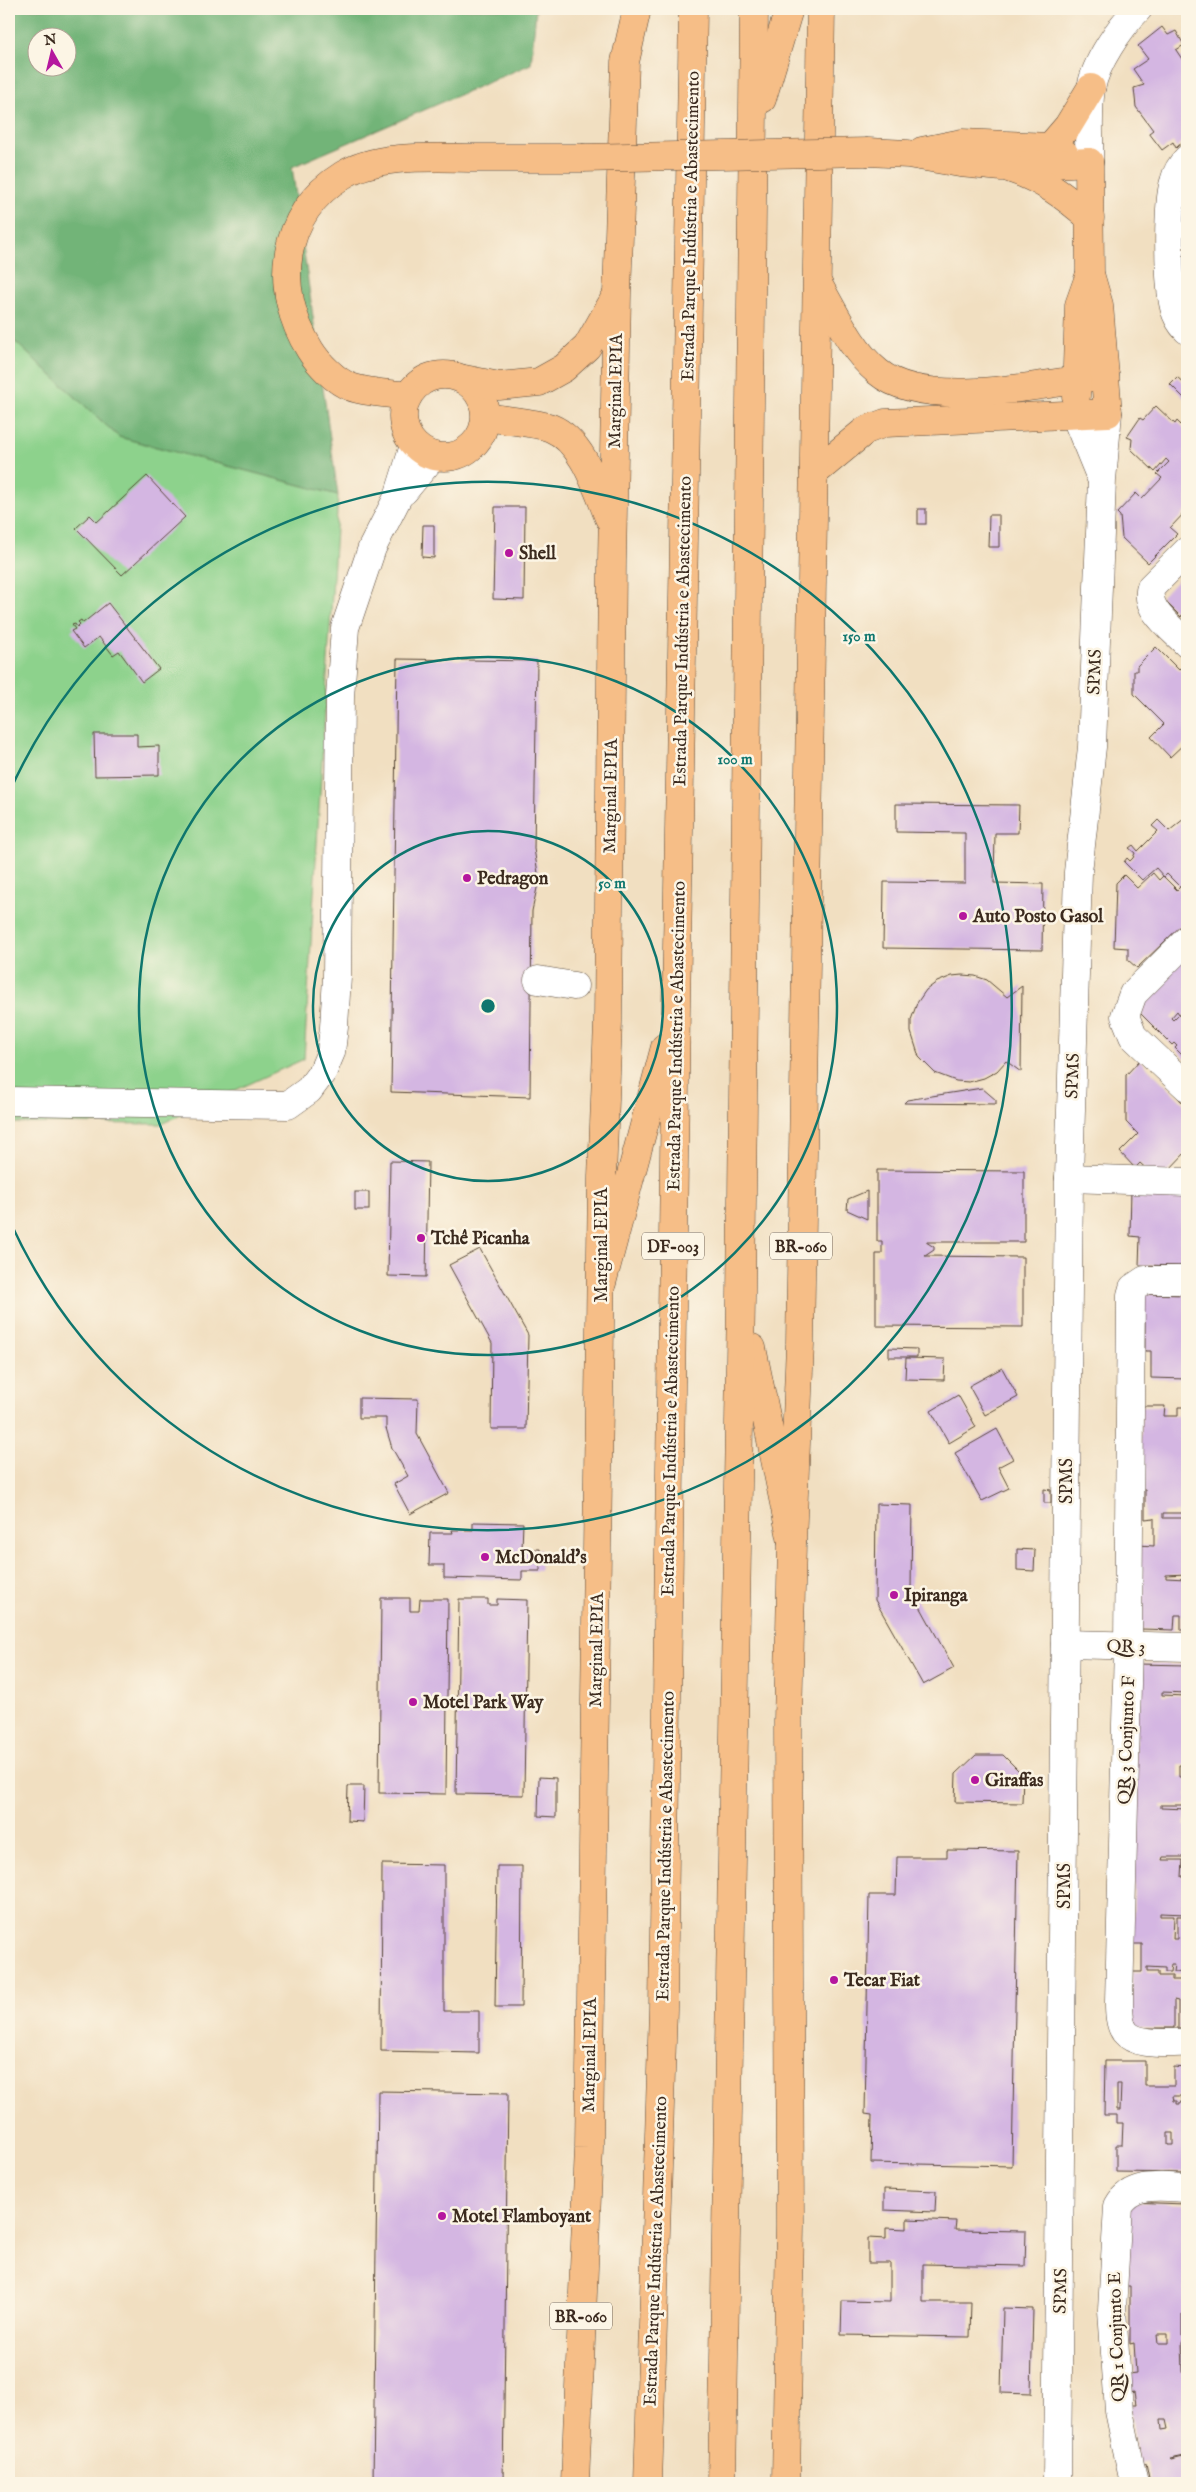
<svg xmlns="http://www.w3.org/2000/svg" width="1196" height="2492" viewBox="0 0 1196 2492" font-family="'IM FELL English',serif">
<rect width="100%" height="100%" fill="#fcf5e5"/>
<filter id="ink" filterUnits="userSpaceOnUse"><feTurbulence type="fractalNoise" baseFrequency=".02" numOctaves="2"/><feDisplacementMap in="SourceGraphic" scale="10" xChannelSelector="R" yChannelSelector="G"/><feConvolveMatrix kernelMatrix="1 2 1 2 8 2 1 2 1" color-interpolation-filters="sRGB"/></filter>
<filter id="wash" filterUnits="userSpaceOnUse"><feTurbulence type="fractalNoise" baseFrequency=".0096" numOctaves="4" result="noise"/><feDisplacementMap in="SourceGraphic" scale="20" xChannelSelector="R" yChannelSelector="G"/><feGaussianBlur stdDeviation="1.12" result="paint"/><feColorMatrix in="noise" values="0 0 0 0 0 0 0 0 0 0 0 0 0 0 0 0 0 1.4 0 .05"/><feComposite in="paint" operator="in"/></filter>
<g filter="url(#wash)">
<rect width="100%" height="100%" fill="#f1dfc1"/>
<path fill="#8dd28c" stroke="#647e55" d="M9 336 119 437 338 495 304 1059 161 1124 9 1123Z"/>
<path fill="#72b478" stroke="#566f4b" fill-rule="evenodd" d="M9 9H536L531 64 292 167 338 495 119 437 9 336ZM38 38H68V68H38Z"/>
<g id="blocks">
<g fill="#d4b6e2" fill-rule="evenodd">
<path d="M1162 27 1168 35 1176 31 1184 45 1176 50 1186 65 1187 64V138L1176 148 1173 142 1162 150 1149 133 1153 130 1136 107 1134 88 1144 85 1133 69 1148 59 1138 46Z"/>
<path d="M1177 377 1187 386V401L1170 384Z"/>
<path d="M1156 406 1175 424 1177 421 1187 431V510L1170 528 1177 534 1148 563 1122 538 1120 516 1117 513 1136 493 1142 499 1162 478 1157 474 1169 462 1166 459 1155 472 1131 449 1132 439 1127 437 1140 418 1143 420Z"/>
<path d="M147 476 185 517 122 575 76 528 90 515 97 522Z"/>
<path d="M495 507H525L524 600 493 599Z"/>
<rect x="918" y="509" width="8" height="15"/>
<path d="M989 515H999V547H988Z"/>
<path d="M423 525H434V558L422 557Z"/>
<path d="M1183 575 1187 580V620L1182 615 1181 617 1161 597Z"/>
<path d="M108 603 159 669 142 682 119 651 113 655 99 637 84 648 71 631 75 629 72 625 75 624 77 627 80 624 78 622 81 620 83 623Z"/>
<path d="M1156 647 1179 670 1185 664 1187 667V741L1170 757 1151 737 1164 724 1134 694V671H1137V666Z"/>
<path d="M397 659 537 661 534 849 539 879 532 911 530 1097 391 1092Z"/>
<path d="M94 734H137V747L159 746V775L95 776Z"/>
<path d="M896 804 1019 805 1018 833H995L994 883 1043 884 1042 950 883 948 884 882 965 883V833L896 832Z"/>
<path d="M1185 818 1187 821V920L1137 968 1128 960V948L1114 947 1116 883 1124 875 1137 888 1153 873 1159 880 1163 876 1177 890 1180 887 1167 874 1164 877 1156 868 1142 880 1124 862 1127 858 1130 861 1133 858 1135 853 1129 848 1133 845 1138 851 1158 831 1152 826 1158 820 1169 831Z"/>
<path d="M1187 954V1013L1183 1017 1187 1021V1060L1175 1048 1177 1046 1174 1043 1172 1045 1134 1007ZM1177 1011 1179 1014 1173 1020 1171 1018Z"/>
<path d="M962 975 975 976 987 980 1007 997 1022 986 1021 1072 1006 1061 997 1071 984 1078 969 1082 956 1081 935 1073 919 1057 911 1032V1020L917 1003 926 990 937 982 952 976Z"/>
<path d="M1140 1060 1187 1107V1151L1167 1172H1150L1140 1163 1135 1168 1120 1152 1138 1134 1126 1122V1075Z"/>
<path d="M982 1088 996 1100V1104L904 1103 907 1100Z"/>
<path d="M390 1161 428 1162 426 1277 388 1276Z"/>
<path d="M877 1170 1024 1171V1242H926L934 1247V1250L925 1256 1023 1257V1327L876 1326V1254H882V1241H877Z"/>
<path d="M1131 1188 1187 1190V1266L1139 1265 1140 1237 1130 1236Z"/>
<path d="M867 1191V1219L847 1210 848 1199Z"/>
<rect x="355" y="1192" width="14" height="18"/>
<path d="M480 1249 528 1335 526 1429H491L492 1343 449 1265Z"/>
<path d="M1143 1294 1187 1295V1379L1151 1378V1351H1145V1322H1142Z"/>
<path d="M889 1348 917 1349V1357H889Z"/>
<path d="M906 1358 945 1359 944 1380 905 1379Z"/>
<path d="M1002 1368 1018 1397 985 1415 969 1386Z"/>
<path d="M958 1395 976 1427 949 1443 931 1411Z"/>
<path d="M359 1398 418 1399 417 1434 449 1493 410 1514 394 1484 408 1476 392 1448 386 1428V1418H359Z"/>
<path d="M1142 1406H1165L1164 1416H1178V1407H1187V1574L1166 1575V1578L1186 1579 1187 1630H1181V1615H1175L1174 1630 1141 1629 1138 1545 1154 1546V1518L1145 1519V1490H1139ZM1163 1513H1184L1185 1518H1163Z"/>
<path d="M997 1429 1013 1459 998 1467 1009 1488 982 1501 955 1453Z"/>
<path d="M1044 1489 1051 1490V1503H1044Z"/>
<path d="M876 1504 912 1505 911 1590 954 1668 923 1685 875 1600Z"/>
<path d="M473 1522 523 1523 522 1549H540V1571H522V1580L444 1578V1565H429L430 1533H453L452 1530H473Z"/>
<path d="M1017 1549 1035 1550 1034 1571 1017 1570Z"/>
<path d="M381 1598H410V1611H419L420 1599H448L446 1794 379 1793Z"/>
<path d="M459 1599H488V1605H497V1599L527 1600 524 1795 456 1794Z"/>
<path d="M1137 1664 1187 1665V1693L1162 1692V1695L1187 1696V1765H1179V1777H1187V1805H1161V1808L1187 1809V1821L1185 1820 1184 1826H1187V1857H1163L1162 1860H1183L1182 1877H1187V1911L1186 1914 1160 1913V1916H1174L1173 1939H1177V1916H1187V1953L1184 1954 1187 1973 1173 1972 1174 1964H1171L1170 1972H1165V1968L1147 1967V1972H1158V1976H1172V1980H1187V2029H1178V2001L1174 2000V2028H1132V1972H1142V1944H1133Z"/>
<path d="M976 1755H1003L1023 1775 1022 1803 955 1802 956 1774Z"/>
<path d="M539 1777 556 1778V1817L538 1816Z"/>
<path d="M348 1786H364L363 1822 347 1821Z"/>
<path d="M947 1850 1018 1851 1012 2166 871 2163 872 2115 865 2114 869 1895H896L897 1857H947Z"/>
<path d="M382 1864 444 1865V2011H479V2053L381 2051Z"/>
<path d="M497 1866H522L521 2007H495Z"/>
<path d="M1105 2061H1145V2086H1174V2067L1187 2068V2100H1182V2096H1173L1174 2101H1177V2104H1180V2102L1187 2103V2173L1116 2172V2145H1122L1123 2123H1117V2115H1104ZM1117 2084H1121L1120 2110H1117ZM1168 2133H1173V2145H1168Z"/>
<path d="M378 2091 508 2093 503 2483H373Z"/>
<path d="M884 2189 936 2191 935 2212 884 2210Z"/>
<path d="M1129 2202 1185 2204V2217H1187V2287H1184V2291H1187V2339H1184L1182 2343 1183 2371 1187 2391V2440L1184 2427 1182 2428 1185 2456 1170 2459 1171 2460 1187 2456V2483H1150L1146 2463 1138 2465 1130 2404H1136L1134 2392 1130 2393 1128 2374 1136 2373 1134 2343 1130 2344V2286H1127ZM1182 2314 1184 2315V2336H1182ZM1157 2334H1168V2343H1158ZM1161 2420H1166L1168 2429 1162 2430Z"/>
<path d="M907 2219 956 2221 955 2230 1026 2231 1025 2266 923 2264V2302H971L970 2337 841 2335 842 2301 890 2302V2263H868V2238L886 2239V2228L907 2229Z"/>
<path d="M1003 2308 1033 2309 1031 2394 1001 2393Z"/>
<path d="M1184 2345H1187V2376L1185 2370Z"/>
</g>
</g>
</g>
<g filter="url(#ink)">
<use href="#blocks" fill-opacity="0" stroke="#564536" stroke-width="1"/>
<g fill="none" stroke-linecap="round" stroke-linejoin="round">
<g stroke="#564536" stroke-width="29">
<g id="minor">
<path d="M1187 159C1181 165 1176 174 1174 182 1167 204 1168 284 1174 307 1176 316 1180 323 1187 330"/>
<path d="M1089 162C1090 139 1087 112 1091 89 1095 63 1120 27 1138 9"/>
<path d="M1075 415 1100 476"/>
<path d="M404 491 433 456"/>
<path d="M1187 551 1151 587C1143 609 1174 630 1187 644"/>
<path d="M1187 940 1133 994 1125 1016 1133 1036 1187 1087"/>
<path d="M538 980 574 986"/>
<path d="M9 1101 288 1105 309 1090 323 1071 331 1052 334 1027 337 977 340 697 345 628 372 548 398 497 414 446"/>
<path d="M1069 1178 1187 1182"/>
<path d="M1187 1280H1145L1133 1288 1131 1295 1128 1645 1119 2001C1119 2011 1119 2024 1125 2032 1137 2047 1170 2042 1187 2043"/>
<path d="M1065 1644 1187 1647"/>
<path d="M1057 2483 1069 1178 1078 872 1092 747 1102 480 1108 413"/>
<path d="M1134 2483 1119 2411 1112 2310 1118 2206C1132 2181 1162 2187 1187 2188"/>
</g>
</g>
<g stroke="#564536" stroke-width="29">
<g id="major">
<path d="M1050 147 1068 126 1091 88"/>
<path d="M922 151 962 143 1050 147 1064 153"/>
<path d="M868 152 908 154 960 163 1002 167 1089 162"/>
<path d="M1011 169C1042 179 1066 197 1090 218"/>
<path d="M818 284C835 313 851 350 878 372 924 411 1047 384 1105 375"/>
<circle cx="444" cy="416" r="41"/>
<path d="M464 379 499 386 539 382 564 368 587 347 615 298"/>
<path d="M407 396C389 393 367 393 351 387 336 382 318 363 310 350 272 289 280 214 343 175 378 153 437 158 477 158 512 158 547 158 582 158"/>
<path d="M1076 396 1079 305 1090 274"/>
<path d="M486 417C502 420 539 423 551 428 583 441 597 489 609 518"/>
<path d="M814 473 866 430 885 423 1108 413 1099 305 1090 274 1089 162"/>
<path d="M575 2483 589 2148 602 1177 608 1022 612 561 617 294 625 62 637 9"/>
<path d="M786 2483 790 2224 788 1721 792 1542 800 1344 821 9"/>
</g>
</g>
<g stroke="#564536" stroke-width="29">
<g id="highway">
<path d="M762 99 789 9"/>
<path d="M602 1283 665 1047"/>
<path d="M752 1348 792 1542"/>
<path d="M648 2483 663 2009 676 1007 693 9"/>
<path d="M722 2483 741 1298 754 9"/>
</g>
</g>
<use href="#minor" stroke="#fff" stroke-width="28"/>
<use href="#major" stroke="#f6be87" stroke-width="28"/>
<use href="#highway" stroke="#f6be87" stroke-width="28"/>
<g stroke="#564536" stroke-width="29" stroke-linecap="butt">
<path id="major-bridge" d="M582 158 868 152"/>
</g>
<use href="#major-bridge" stroke="#f6be87" stroke-width="28"/>
</g>
</g>
<g fill="none" stroke="#0f766e" stroke-width="2.5">
<circle cx="488" cy="1006" r="175"/>
<circle cx="488" cy="1006" r="349"/>
<path d="M9 793A524 524 0 1 1 9 1219"/>
</g>
<g fill="#b5179e" stroke="#fcf5e5" stroke-width="2">
<circle cx="509" cy="553" r="5"/>
<circle cx="467" cy="878" r="5"/>
<circle cx="963" cy="916" r="5"/>
<circle cx="421" cy="1238" r="5"/>
<circle cx="485" cy="1557" r="5"/>
<circle cx="894" cy="1595" r="5"/>
<circle cx="413" cy="1702" r="5"/>
<circle cx="975" cy="1780" r="5"/>
<circle cx="834" cy="1980" r="5"/>
<circle cx="442" cy="2216" r="5"/>
</g>
<g text-anchor="middle" stroke-width="5" stroke-linejoin="round" paint-order="stroke">
<g fill="#fcf5e5" stroke="#75675a" stroke-width="1">
<rect x="642" y="1232.5" width="62" height="27" rx="4"/>
<rect x="770" y="1232.5" width="62" height="27" rx="4"/>
<rect x="550" y="2302.5" width="62" height="27" rx="4"/>
</g>
<g font-size="16" font-weight="bold" fill="#3b2a1e">
<text x="673" y="1252">DF-003</text>
<text x="801" y="1252">BR-060</text>
<text x="581" y="2322">BR-060</text>
</g>
<g font-size="18" fill="#3b2a1e" stroke="#fcf5e5">
<text transform="translate(690 226) rotate(-89)" y="6">Estrada Parque Indústria e Abastecimento</text>
<text transform="translate(615 391) rotate(-89)" y="6">Marginal EPIA</text>
<text transform="translate(682 631) rotate(-89)" y="6">Estrada Parque Indústria e Abastecimento</text>
<text transform="translate(1094 672) rotate(-88)" y="6">SPMS</text>
<text transform="translate(610 796) rotate(-89)" y="6">Marginal EPIA</text>
<text transform="translate(676 1036) rotate(-89)" y="6">Estrada Parque Indústria e Abastecimento</text>
<text transform="translate(1072 1076) rotate(-88)" y="6">SPMS</text>
<text transform="translate(601 1245) rotate(-90)" y="6">Marginal EPIA</text>
<text transform="translate(670 1441) rotate(-89)" y="6">Estrada Parque Indústria e Abastecimento</text>
<text transform="translate(1066 1481) rotate(-90)" y="6">SPMS</text>
<text transform="translate(1126 1646) rotate(1)" y="6">QR 3</text>
<text transform="translate(596 1650) rotate(-89)" y="6">Marginal EPIA</text>
<text transform="translate(1126 1740) rotate(-88)" y="6">QR 3 Conjunto F</text>
<text transform="translate(665 1846) rotate(-89)" y="6">Estrada Parque Indústria e Abastecimento</text>
<text transform="translate(1064 1886) rotate(-90)" y="6">SPMS</text>
<text transform="translate(589 2055) rotate(-89)" y="6">Marginal EPIA</text>
<text transform="translate(655 2251) rotate(-88)" y="6">Estrada Parque Indústria e Abastecimento</text>
<text transform="translate(1060 2291) rotate(-89)" y="6">SPMS</text>
<text transform="translate(1116 2337) rotate(-92)" y="6">QR 1 Conjunto E</text>
</g>
<g font-size="18" font-weight="bold" fill="#3b2a1e" stroke="#fcf5e5" text-anchor="start">
<text x="519" y="559">Shell</text>
<text x="477" y="884">Pedragon</text>
<text x="973" y="922">Auto Posto Gasol</text>
<text x="431" y="1244">Tchê Picanha</text>
<text x="495" y="1563">McDonald's</text>
<text x="904" y="1601">Ipiranga</text>
<text x="423" y="1708">Motel Park Way</text>
<text x="985" y="1786">Giraffas</text>
<text x="844" y="1986">Tecar Fiat</text>
<text x="452" y="2222">Motel Flamboyant</text>
</g>
</g>
<circle cx="488" cy="1006" r="8" fill="#0f766e" stroke="#fcf5e5" stroke-width="2.5"/>
<g font-size="15" text-anchor="middle" font-weight="bold" fill="#0f766e" stroke="#fcf5e5" stroke-width="5" stroke-linejoin="round" paint-order="stroke">
<text x="859" y="641">150 m</text>
<text x="735" y="764">100 m</text>
<text x="612" y="888">50 m</text>
</g>
<rect width="1196" height="2492" fill="none" stroke="#fcf5e5" stroke-width="30"/>
<g transform="translate(52 52) rotate(352)"><circle r="24" fill="#fcf5e5" stroke="#afa495"/>
<path d="M0-4L9 19L0 12L-9 19Z" fill="#b5179e"/>
<text y="-8" font-size="14" font-weight="bold" text-anchor="middle" fill="#3b2a1e">N</text>
</g>
</svg>
